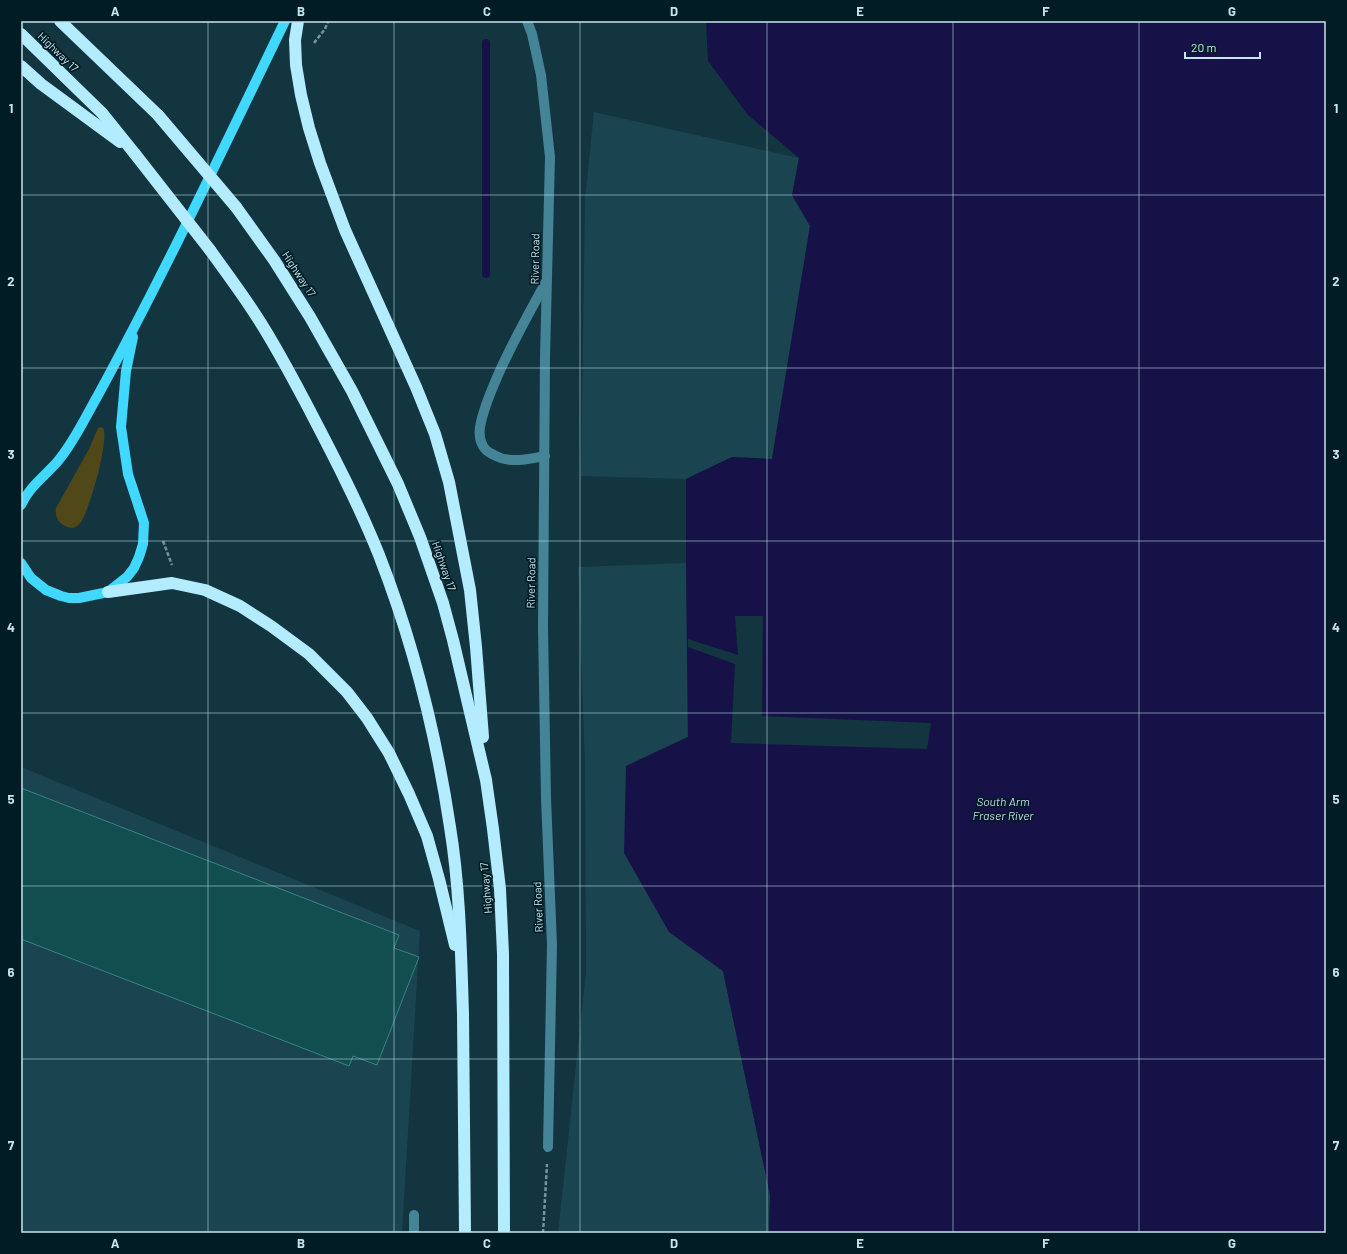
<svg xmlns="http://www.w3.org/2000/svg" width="1347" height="1254" viewBox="0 0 1347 1254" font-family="Barlow,sans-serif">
<rect width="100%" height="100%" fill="#12353f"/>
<g fill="#1a444f">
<path d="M594 112 799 158 792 195 810 226 772 459 732 457 686 479 581 476 585 198Z"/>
<path d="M686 563 688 737 626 766 669 932 723 971 770 1195 769 1233H558L586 972 585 766 578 567Z"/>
<path d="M21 767 420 931 402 1233H21Z"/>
</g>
<path fill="#504819" d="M100 427 103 428C110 439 89 511 81 522 79 525 76 527 73 528 62 528 54 519 56 508L89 449 98 428Z"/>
<path fill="#161248" d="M706 21H1326V1233H769L770 1195 723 971 669 932 624 853 626 766 688 737 686 563V479L732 457 772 459 810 226 792 195 799 158 748 115 708 61Z"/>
<path fill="#12353f" d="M735 616H763L762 716 931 723 927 749 731 743 735 664 688 647V639L738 655Z"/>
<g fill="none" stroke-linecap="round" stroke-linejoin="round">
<path stroke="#161248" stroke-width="8" d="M486 43V274"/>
</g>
<path fill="#124d4f" stroke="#398386" d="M21 788 399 935 394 948 419 957 377 1065 353 1056 349 1066 21 939Z"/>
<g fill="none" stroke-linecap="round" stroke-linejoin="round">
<g stroke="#74959f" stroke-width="2.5" stroke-dasharray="4 2" stroke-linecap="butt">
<path d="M314 43 325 29 328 21"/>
<path d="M163 541 172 565"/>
<path d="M543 1233 547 1164"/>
</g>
<g stroke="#458497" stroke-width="10">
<path d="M527 21 532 34 541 75 550 157 545 357 543 627 546 798 552 945 548 1147"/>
<path d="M545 456C527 459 510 464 494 455 492 454 488 452 486 450 480 444 479 435 480 427 483 409 491 391 498 375 512 343 529 313 546 282"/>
<path d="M414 1215V1233"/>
</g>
<g stroke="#40d8fe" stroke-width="10">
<path d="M21 505C29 487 45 476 58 461 74 442 85 418 97 397 164 274 224 147 285 21"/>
<path d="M21 563 31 578 46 590 61 596 69 598H79L108 592 127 577 134 568 139 557 143 544 144 523 128 474 121 427 126 371 133 337"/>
</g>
<g stroke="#b3ecfe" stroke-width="12">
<path d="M60 21 158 115"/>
<path d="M298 21 295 40 296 65 301 95 309 128 320 163 345 230 416 387 435 434 449 482 470 590 476 647 483 737"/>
<path d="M21 34 102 113 135 154"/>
<path d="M21 66 41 84 120 142"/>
<path d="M236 207 274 260 310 317 352 391 398 484 420 537 443 603 453 640 486 780 493 829 500 889 503 954 504 1233"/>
<path d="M210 250C225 271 241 292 255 314 275 344 292 377 309 409 334 457 359 505 379 555 413 642 436 734 450 827 460 888 461 952 463 1014 464 1087 465 1160 465 1233"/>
<path d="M108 592 172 583 205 590 240 606 271 626 309 654 347 692 367 718 389 753 409 794 427 836 439 879 455 945"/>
</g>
<g stroke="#b3ecfe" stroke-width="12">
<path d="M158 115 236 207"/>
<path d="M135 154 210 250"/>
</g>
</g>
<path fill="none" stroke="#c5e5ef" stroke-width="1" stroke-opacity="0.55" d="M208 21V1233M394 21V1233M580 21V1233M767 21V1233M953 21V1233M1139 21V1233M21 195H1326M21 368H1326M21 541H1326M21 713H1326M21 886H1326M21 1059H1326"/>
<g text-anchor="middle" stroke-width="3.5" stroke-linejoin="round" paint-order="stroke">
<g font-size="11" fill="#c5e5ef" stroke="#011c24">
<text transform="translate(58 52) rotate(44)" y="4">Highway 17</text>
<text transform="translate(535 259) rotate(-89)" y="4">River Road</text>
<text transform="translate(299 274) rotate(57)" y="4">Highway 17</text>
<text transform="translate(444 566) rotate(71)" y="4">Highway 17</text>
<text transform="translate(531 583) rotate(-89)" y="4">River Road</text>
<text transform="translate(486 888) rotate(-95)" y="4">Highway 17</text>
<text transform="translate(538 907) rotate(-92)" y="4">River Road</text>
</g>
<g font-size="12" font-style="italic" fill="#ccd1f5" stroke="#011c24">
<text x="1003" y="806">South Arm<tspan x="1003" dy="14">Fraser River</tspan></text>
</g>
</g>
<rect width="1347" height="1254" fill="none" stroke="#011c24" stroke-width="44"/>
<path d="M1185 52v6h75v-6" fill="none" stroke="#c5e5ef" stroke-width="2"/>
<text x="1191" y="52" font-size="12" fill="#c5e5ef" stroke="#011c24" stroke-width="3" paint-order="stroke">20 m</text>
<rect x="22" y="22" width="1303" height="1210" fill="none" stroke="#c5e5ef" stroke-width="1.5"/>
<g font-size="13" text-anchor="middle" font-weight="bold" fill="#c5e5ef">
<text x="115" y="16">A</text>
<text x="301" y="16">B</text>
<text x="487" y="16">C</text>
<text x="674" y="16">D</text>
<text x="860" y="16">E</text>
<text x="1046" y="16">F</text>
<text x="1232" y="16">G</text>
<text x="11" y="113">1</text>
<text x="1336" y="113">1</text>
<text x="11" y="286">2</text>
<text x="1336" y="286">2</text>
<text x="11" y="459">3</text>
<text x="1336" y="459">3</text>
<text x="11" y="632">4</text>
<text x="1336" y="632">4</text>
<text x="11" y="804">5</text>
<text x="1336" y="804">5</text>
<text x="11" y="977">6</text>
<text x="1336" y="977">6</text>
<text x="11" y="1150">7</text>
<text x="1336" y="1150">7</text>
<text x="115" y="1248">A</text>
<text x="301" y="1248">B</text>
<text x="487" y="1248">C</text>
<text x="674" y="1248">D</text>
<text x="860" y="1248">E</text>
<text x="1046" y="1248">F</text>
<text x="1232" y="1248">G</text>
</g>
</svg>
